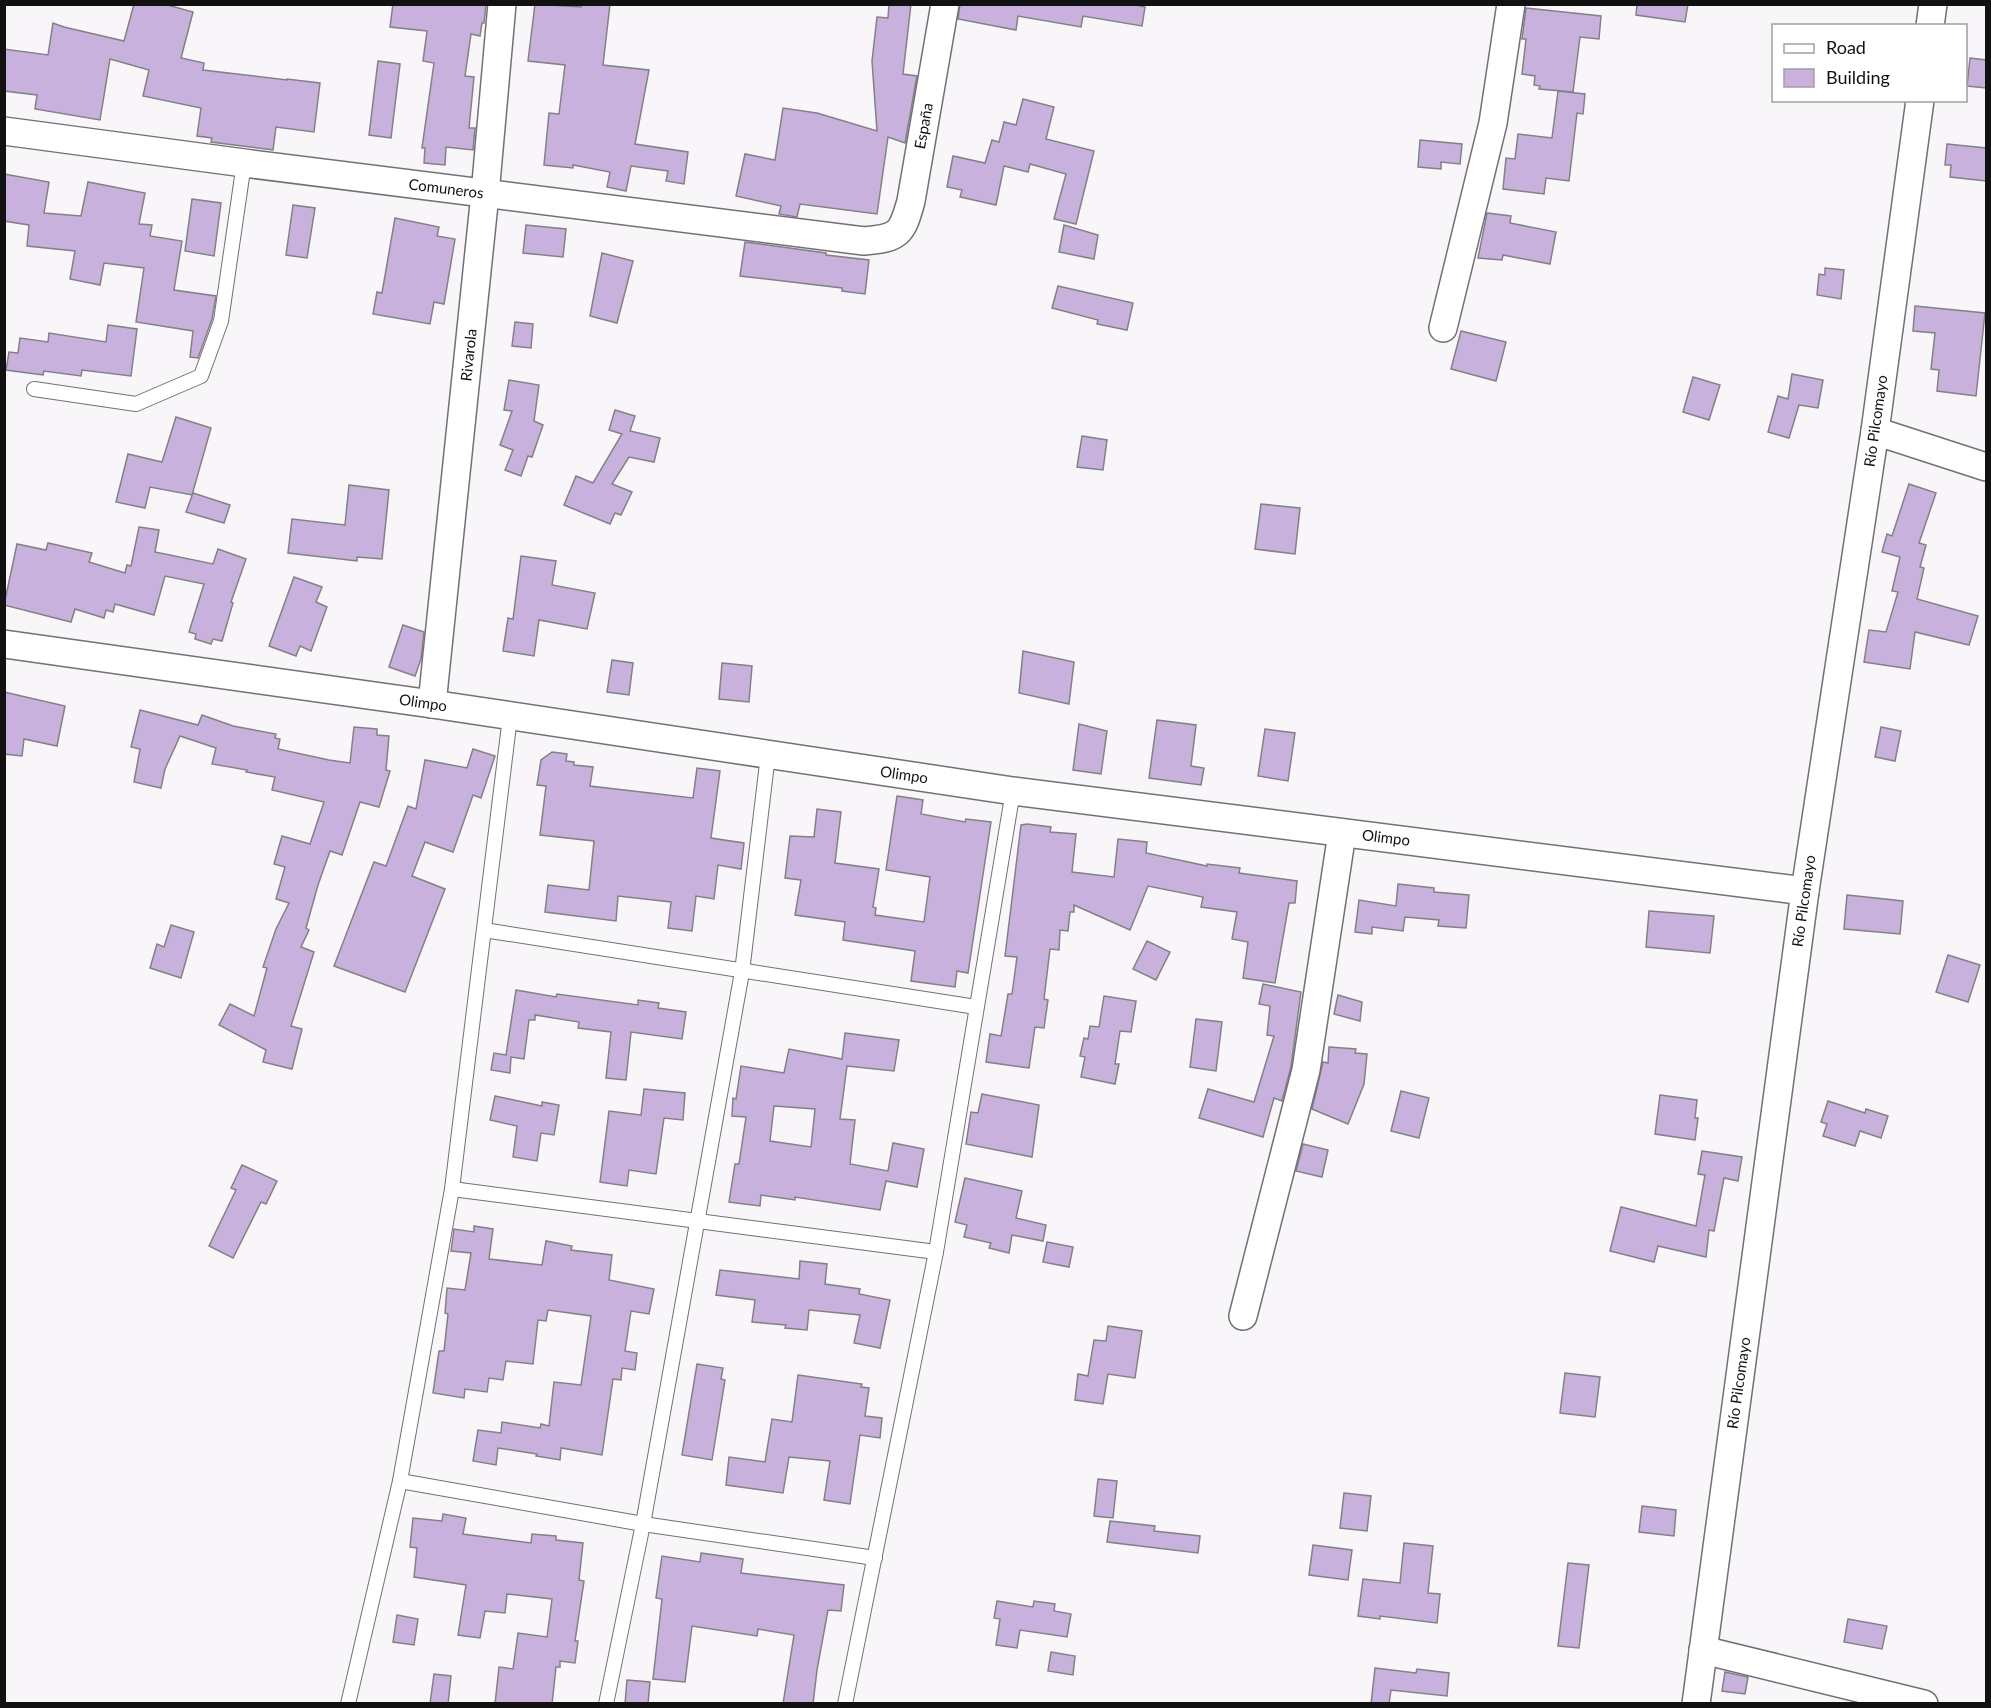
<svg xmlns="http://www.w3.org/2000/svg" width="1991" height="1708" viewBox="0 0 1991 1708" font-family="Lato,sans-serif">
<rect width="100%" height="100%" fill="#f9f6fa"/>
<g fill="#c8b1dd" stroke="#838185" stroke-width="1.5" fill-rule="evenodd">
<path d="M134 4H164L193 12 181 58 204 63 203 70 287 80V79L320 83 314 132 276 127 273 150 211 142 212 138 197 136 201 108 143 96 149 70 110 59 100 120 35 109 37 95 4 91V49L48 55 53 23 64 27 124 41Z"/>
<path d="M393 4H486L484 23H482L480 36 471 34 465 76 474 77 469 128H475L473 150 446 147 445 165 424 163 425 148H422L434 63 423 61 427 31 390 27Z"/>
<path d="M535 4 581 7V4H610L603 65 649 70 635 144 688 152 684 184 666 181 668 171 631 166 626 191 607 187 610 172 573 165V168L544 165 549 113 559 114 565 65 528 61Z"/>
<path d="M889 4H911L903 74 917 76 905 143 888 137 877 214 800 204 797 217 779 214 781 206 736 196 745 154 775 160 783 108 817 113 877 131 872 61 877 17 888 18Z"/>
<path d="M960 4H1131L1145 7 1142 26 1083 16 1081 27 1018 16 1016 30 958 19Z"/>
<path d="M1637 4H1688L1685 22 1636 15Z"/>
<path d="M1526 8 1601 16 1599 39 1580 37 1573 92 1539 89 1540 86 1534 85 1535 76 1522 74 1526 39H1522Z"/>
<path d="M1970 58 1986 60V88L1967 86Z"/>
<path d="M378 61 400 64 391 138 369 135Z"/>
<path d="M1558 91 1585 94 1583 114 1577 113 1569 181 1546 178 1544 194 1503 189 1506 158 1515 159 1518 134 1552 138Z"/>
<path d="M1023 99 1054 107 1046 139 1094 151 1076 224 1054 219 1066 174 1030 164 1028 172 1004 166 996 205 960 197 962 190 947 187 953 156 985 163 992 140 999 142 1004 122 1016 125Z"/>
<path d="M1420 140 1462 144 1460 164 1441 162V169L1418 167Z"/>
<path d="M1947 144 1986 148V181L1950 177 1951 165H1945Z"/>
<path d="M4 174 49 182 44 213 81 216 88 182 145 193 139 224 152 225 150 236 182 241 174 290 216 296 212 319 198 358 190 357 193 331 136 322 144 268 104 263 100 285 70 279 75 251 27 246 29 225 4 221Z"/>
<path d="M192 199 221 203 214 256 185 251Z"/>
<path d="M293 205 315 208 307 258 286 255Z"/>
<path d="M1487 213 1511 216 1510 223 1556 232 1550 264 1503 255 1502 260 1478 258Z"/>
<path d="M395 218 439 227 437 236 455 239 444 304 434 302 430 324 373 314 377 292 382 293Z"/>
<path d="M526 225 566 229 563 257 523 253Z"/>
<path d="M1064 225 1098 235 1094 259 1059 252Z"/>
<path d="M745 242 826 253V255L869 260 865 294 842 291V288L740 276Z"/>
<path d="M602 253 633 261 617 323 590 316Z"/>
<path d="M1825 268 1844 270 1841 299 1817 295 1819 274 1825 275Z"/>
<path d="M1058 286 1133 303 1127 330 1097 324 1098 320 1052 308Z"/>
<path d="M1915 306 1985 313 1976 396 1937 391 1939 370 1931 369 1935 333 1913 331Z"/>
<path d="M515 322 533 324 531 348 512 346Z"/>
<path d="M108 325 137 329 131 376 82 370 81 376 44 371 43 375 6 370 9 352 18 353 20 338 48 342 49 333 106 342Z"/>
<path d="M1461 331 1506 342 1496 381 1451 369Z"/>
<path d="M1792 374 1823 380 1818 408 1799 405 1789 438 1768 432 1778 396 1788 399Z"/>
<path d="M1693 377 1720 385 1709 420 1683 412Z"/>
<path d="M509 380 539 385 534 421 543 425 532 457 528 456 521 476 505 470 513 450 500 445 512 411 504 410Z"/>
<path d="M615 410 635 416 630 431 660 438 654 462 629 457 612 484 632 492 621 515 615 513 610 524 564 505 576 476 593 483 622 434 609 430Z"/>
<path d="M176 417 211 428 192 495 150 487 145 508 116 502 128 454 162 462Z"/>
<path d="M1082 436 1107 440 1103 470 1077 467Z"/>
<path d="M1909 484 1936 493 1919 543 1926 545 1920 567 1924 568 1917 599 1978 616 1969 645 1915 632 1910 669 1864 662 1869 630 1886 632 1898 592 1892 591 1900 557 1882 552 1887 534 1892 536Z"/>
<path d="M349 485 389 490 382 559 357 557V561L288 553 292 519 345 525Z"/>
<path d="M193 493 230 505 224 523 186 512Z"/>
<path d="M1261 504 1300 508 1295 554 1255 549Z"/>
<path d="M139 527 159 530 155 552 213 564 218 549 246 559 231 602 233 603 222 641 213 639 211 644 195 639 196 634 189 632 204 584 165 576 154 615 115 604 113 612 106 610 104 618 75 609 71 622 4 605 17 544 46 550 48 543 92 553 89 562 125 573 127 565 131 566Z"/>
<path d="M521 556 556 561 552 585 595 593 587 629 539 620 534 656 503 651 508 618 513 619Z"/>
<path d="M294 577 322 587 316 602 327 607 311 651 300 646 296 656 269 646Z"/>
<path d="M403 625 424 632 421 659 415 676 389 667Z"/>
<path d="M1023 651 1074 662 1069 704 1019 693Z"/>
<path d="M612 660 633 663 629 695 607 692Z"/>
<path d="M722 663 752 666 749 702 719 699Z"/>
<path d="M4 692 65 706 57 746 24 739 22 756 4 754Z"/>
<path d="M140 710 198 725 202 715 233 726 276 734 275 738 280 739 278 749 329 760 350 763 354 727 377 729V735L389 736 386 770 390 771 379 807 360 802 342 855 330 851 318 885 306 928 309 930 301 947 314 952 291 1026 302 1029 292 1069 263 1062 266 1050 219 1025 230 1004 254 1016 267 968 263 967 276 929 289 903 276 899 285 867 274 864 282 836 310 844 324 802 272 790 275 777 246 772 247 770 212 764 216 748 180 736 165 769 161 788 134 782 140 749 131 747Z"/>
<path d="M1157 720 1196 725 1191 766 1204 768 1201 785 1149 778Z"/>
<path d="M1079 724 1107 731 1101 774 1073 770Z"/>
<path d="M1881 727 1901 731 1895 761 1875 757Z"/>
<path d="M1265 729 1295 733 1288 781 1258 776Z"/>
<path d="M473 749 495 756 481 798 473 795 453 852 425 842 412 876 445 889 405 992 334 966 374 862 386 866 408 806 416 809 425 760 467 768Z"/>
<path d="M552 752 567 754 566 761 574 762V765L593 767 590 786 693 798 697 768 720 771 711 838 744 843 741 869 718 865 714 899 696 896 692 931 668 928 671 902 618 896 616 921 545 912 548 885 589 890 594 841 540 835 546 786 537 785 541 760Z"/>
<path d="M897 796 923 800 921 814 965 822 966 819 991 822 968 973 957 971 955 987 911 981 915 951 843 940 845 922 795 915 801 880 785 878 790 836 814 837 817 809 841 812 835 863 879 869 873 907 876 908 875 915 924 922 930 877 886 870Z"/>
<path d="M1027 824 1051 827 1050 832 1076 834 1072 872 1114 877 1118 839 1147 842 1146 853 1207 866V864L1240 868 1239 873 1297 881 1295 903H1289L1275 983 1243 978 1248 942 1232 939 1237 912 1201 907 1203 897 1148 886 1130 930 1074 905V912H1070L1068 931 1060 930 1059 950 1050 949 1044 999 1048 1000 1044 1028 1035 1027 1029 1068 986 1062 990 1034 1001 1036 1008 994H1012L1017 957 1005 956 1021 825Z"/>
<path d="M1398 884 1434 888V892L1469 895 1466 928 1438 926 1439 920 1405 917 1403 931 1372 927V934L1355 932 1359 900 1396 906Z"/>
<path d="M1847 895 1903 901 1900 934 1844 929Z"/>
<path d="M1649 911 1714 916 1710 953 1646 947Z"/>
<path d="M171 925 194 932 181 978 150 968 157 944 164 947Z"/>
<path d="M1147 941 1170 952 1156 980 1133 969Z"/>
<path d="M1948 955 1980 965 1968 1002 1936 992Z"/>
<path d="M1263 984 1301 992 1291 1067 1282 1101 1274 1098 1263 1137 1199 1118 1208 1089 1254 1102 1274 1036 1267 1035 1270 1006 1259 1004Z"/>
<path d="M516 990 556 997 557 994 638 1005V1000L659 1003 658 1008 686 1012 682 1039 631 1032 626 1080 606 1078 611 1032 578 1028 579 1022 535 1015V1020H529L524 1059 511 1057 510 1073 491 1070 494 1053 506 1055Z"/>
<path d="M1338 995 1362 1002 1360 1021 1334 1014Z"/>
<path d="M1104 996 1136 1001 1131 1032 1120 1031 1115 1064H1119L1115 1084 1081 1077 1085 1057 1080 1056 1084 1038 1088 1039 1090 1026 1099 1027Z"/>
<path d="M1196 1019 1222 1022 1216 1071 1190 1067Z"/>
<path d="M845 1033 899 1040 894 1071 847 1066 840 1119 855 1120 850 1164 888 1171 893 1143 924 1149 917 1187 886 1181 880 1210 795 1197V1200L761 1195 760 1206 729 1202 735 1164H739L746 1117 732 1116 733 1098 736 1099 741 1066 784 1073 789 1049 842 1059ZM774 1106 815 1109 811 1147 770 1141Z"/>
<path d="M1329 1047 1356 1049 1355 1053 1367 1054 1364 1084 1348 1124 1312 1109 1323 1062 1328 1063Z"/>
<path d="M644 1089 685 1093 683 1120 664 1118 656 1174 629 1170 627 1186 600 1182 609 1111 641 1115Z"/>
<path d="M1401 1091 1429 1098 1419 1138 1391 1131Z"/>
<path d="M982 1094 1039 1105 1032 1157 966 1144 971 1112 978 1113Z"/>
<path d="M1660 1095 1697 1100 1695 1118H1698L1695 1140 1655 1134Z"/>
<path d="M495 1096 542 1106V1102L559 1105 554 1135 541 1133 537 1161 513 1157 517 1126 490 1120Z"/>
<path d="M1828 1101 1865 1113 1866 1109 1888 1116 1881 1138 1860 1131 1855 1146 1823 1136 1827 1124 1821 1122Z"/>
<path d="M1303 1144 1328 1150 1322 1177 1296 1171Z"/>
<path d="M1702 1151 1742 1157 1738 1181 1724 1178 1714 1231 1709 1230 1706 1257 1658 1246 1654 1262 1610 1251 1621 1207 1696 1226 1705 1175 1698 1174Z"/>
<path d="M242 1165 277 1181 266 1204 261 1202 233 1258 209 1246 236 1190 231 1188Z"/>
<path d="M965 1178 1022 1191 1016 1218 1046 1225 1043 1241 1012 1235 1009 1253 989 1248 991 1243 964 1237 967 1225 955 1222Z"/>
<path d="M474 1226 493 1229 489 1259 542 1265 546 1241 572 1246 571 1250 612 1255 609 1280 654 1289 649 1314 631 1311 625 1351 637 1353 635 1370 622 1368 621 1380 613 1379 602 1455 561 1448 560 1460 536 1456 537 1454 498 1448 496 1465 473 1461 478 1430 501 1433 502 1422 540 1428 541 1424 549 1426 554 1382 581 1385 591 1316 548 1310 546 1321 538 1320 533 1364 506 1361 503 1380 489 1378 487 1392 465 1389 464 1398 433 1393 439 1351H444L448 1314 445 1313 447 1288 465 1290 471 1253 451 1251 454 1229 474 1232Z"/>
<path d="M1047 1242 1073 1247 1069 1267 1043 1262Z"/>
<path d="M800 1261 827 1264 825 1284 860 1289 859 1294 890 1300 880 1348 854 1343 860 1315 809 1310 807 1330 785 1328 786 1325 752 1322 755 1300 716 1295 720 1270 799 1279Z"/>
<path d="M1108 1326 1142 1331 1135 1378 1108 1374 1103 1404 1075 1400 1078 1374 1088 1376 1094 1340 1106 1341Z"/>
<path d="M697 1364 723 1368 721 1379 725 1380 712 1460 682 1455Z"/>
<path d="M1565 1373 1600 1377 1595 1417 1560 1413Z"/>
<path d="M798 1375 862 1384 861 1387 869 1388 865 1416 882 1418 880 1438 860 1435 850 1504 824 1500 830 1461 789 1457 783 1493 726 1485 729 1457 765 1462 772 1419 792 1422Z"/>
<path d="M1098 1479 1117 1481 1113 1518 1094 1516Z"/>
<path d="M1344 1493 1371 1496 1367 1531 1340 1528Z"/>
<path d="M1642 1506 1676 1510 1674 1536 1639 1532Z"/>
<path d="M443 1514 466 1518 463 1534 531 1543 532 1534 556 1536V1540L583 1543 579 1580 584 1581 575 1641H578L575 1663 560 1661V1667H556L552 1704H495L499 1667 513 1669 518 1633 547 1637 552 1599 507 1594 505 1613 485 1611 480 1638 458 1635 466 1585 414 1577 417 1548 410 1547 413 1518 442 1521Z"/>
<path d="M1110 1521 1155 1526 1154 1531 1200 1536 1198 1553 1107 1542Z"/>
<path d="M1404 1543 1433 1546 1428 1593 1440 1594 1437 1623 1380 1616V1619L1358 1616 1363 1579 1400 1583Z"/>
<path d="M1313 1545 1352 1550 1348 1580 1309 1575Z"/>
<path d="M701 1553 743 1559 741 1573 844 1585 841 1611 828 1610 817 1670 813 1704H783L794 1635 758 1629 757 1636 692 1626 685 1682 653 1679 662 1599 656 1598 662 1556 700 1562Z"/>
<path d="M1568 1563 1589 1565 1579 1648 1558 1646Z"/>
<path d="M997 1601 1033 1607 1034 1601 1055 1604 1054 1611 1071 1614 1067 1637 1020 1630 1017 1648 996 1645 1000 1619 994 1618Z"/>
<path d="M397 1615 418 1619 414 1645 393 1642Z"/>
<path d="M1848 1619 1887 1626 1882 1649 1844 1642Z"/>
<path d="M1051 1652 1075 1656 1073 1675 1048 1671Z"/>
<path d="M1375 1668 1416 1673 1417 1669 1449 1673 1447 1696 1391 1690 1389 1704H1371Z"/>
<path d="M1725 1672 1748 1677 1745 1694 1722 1691Z"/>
<path d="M434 1674 451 1676 448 1704H430Z"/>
<path d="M627 1680 650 1682 648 1704H625Z"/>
</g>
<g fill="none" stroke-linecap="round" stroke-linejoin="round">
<g stroke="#727074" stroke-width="16">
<g id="service">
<path d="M34 389 136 404 201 376 221 321 244 163"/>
<path d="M484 930 976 1007"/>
<path d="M452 1189 936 1252"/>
<path d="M400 1481 643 1524 875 1558"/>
<path d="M348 1704 400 1481 452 1189 510 717"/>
<path d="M606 1704 643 1524 742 972 768 755"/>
<path d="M845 1704 936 1252 1013 791"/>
</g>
</g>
<g stroke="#727074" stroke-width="30">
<g id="minor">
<path d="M1930 26 1933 4"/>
<path d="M4 131 244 163 864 241C899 238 902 234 911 201L945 4"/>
<path d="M1443 328 1493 123 1511 4"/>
<path d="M1875 431 1986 467"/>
<path d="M4 644 432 704 1013 791 1805 891"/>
<path d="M432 704 485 194 502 4"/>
<path d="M1243 1316 1306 1070 1342 833"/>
<path d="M1703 1650 1924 1704"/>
<path d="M1696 1704 1805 891 1875 431 1920 100"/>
</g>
</g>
<use href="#service" stroke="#fff" stroke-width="14"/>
<use href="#minor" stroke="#fff" stroke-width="27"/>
</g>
<g text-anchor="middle" stroke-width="4.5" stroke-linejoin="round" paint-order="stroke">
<g font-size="15" fill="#121112" stroke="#fff">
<text transform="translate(924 126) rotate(-80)" y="5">España</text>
<text transform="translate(446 189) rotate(7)" y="5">Comuneros</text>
<text transform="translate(469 355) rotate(-84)" y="5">Rivarola</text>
<text transform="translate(1876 421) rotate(-82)" y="5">Río Pilcomayo</text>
<text transform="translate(423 703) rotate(8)" y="5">Olimpo</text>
<text transform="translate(904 775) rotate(8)" y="5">Olimpo</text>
<text transform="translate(1386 838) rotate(7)" y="5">Olimpo</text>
<text transform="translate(1804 901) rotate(-82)" y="5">Río Pilcomayo</text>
<text transform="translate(1739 1383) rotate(-82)" y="5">Río Pilcomayo</text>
</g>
</g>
<rect width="1991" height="1708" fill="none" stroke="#121112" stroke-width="12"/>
<rect x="1772" y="24" width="195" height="78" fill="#ffffff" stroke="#a0a0a0" stroke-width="1.5"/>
<rect x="1784" y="44" width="30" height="9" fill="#ffffff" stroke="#a0a0a0" stroke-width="1.5"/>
<text x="1826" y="54" font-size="18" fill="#121112">Road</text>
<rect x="1784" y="69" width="30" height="18" fill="#c8b1dd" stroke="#a0a0a0" stroke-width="1.5"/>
<text x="1826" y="84" font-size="18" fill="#121112">Building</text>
</svg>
